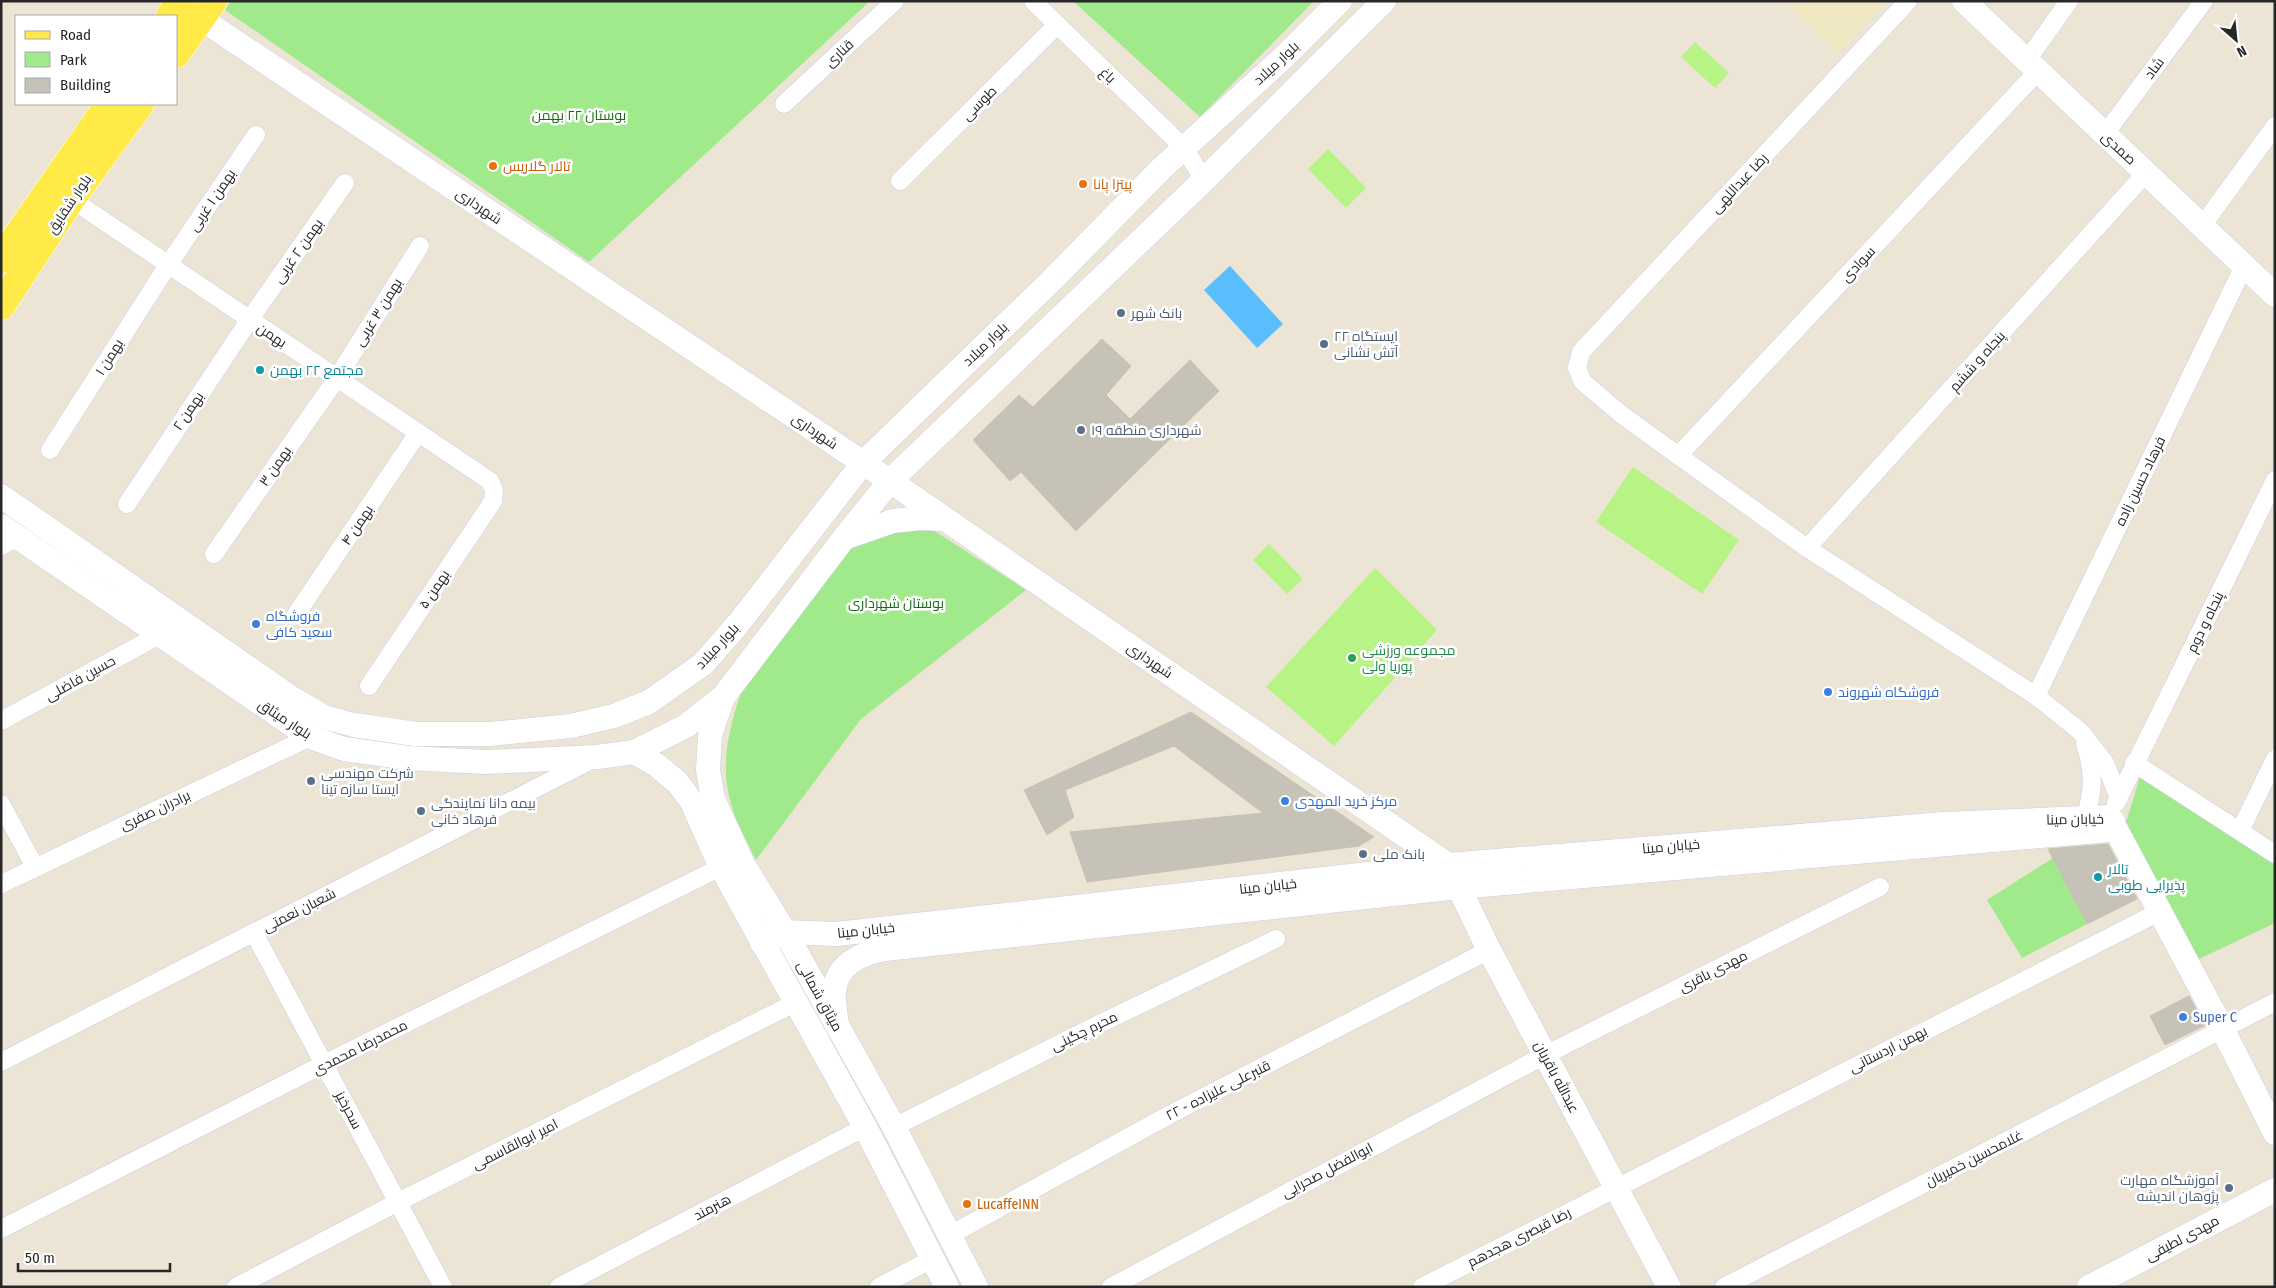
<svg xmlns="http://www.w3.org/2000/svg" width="2276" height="1288" viewBox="0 0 2276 1288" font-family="'Fira Sans Condensed',Cairo,sans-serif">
<rect width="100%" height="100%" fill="#ece5d6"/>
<path fill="#f0e7c3" d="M1783 1H1887L1839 53Z"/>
<g fill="#a0ea8b">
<path d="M231 1H870L589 262 225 10Z"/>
<path d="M1073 1H1314L1200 117Z"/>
<path d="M893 530H933L1026 590 861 719 756 860C747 841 735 821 730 800 719 759 732 715 747 677L855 543Z"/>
<path d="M2140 777 2275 865V923L2199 959 2126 822Z"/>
<path d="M2053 858 2087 924 2022 958 1987 900Z"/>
</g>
<g fill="#b7f385">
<path d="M1695 42 1729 73 1715 88 1681 57Z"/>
<path d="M1328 149 1366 188 1346 208 1308 169Z"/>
<path d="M1633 467 1739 540 1702 594 1596 522Z"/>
<path d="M1269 544 1303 579 1287 594 1253 560Z"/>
<path d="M1375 568 1437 630 1334 746 1266 687Z"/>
</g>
<path fill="#5bbefc" d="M1230 266 1283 324 1257 348 1204 290Z"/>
<g fill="#c7c2b7" stroke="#c7c2b0">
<path d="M1102 339 1131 366 1106 395 1130 419 1190 360 1219 391 1076 531 1021 472 1010 481 973 440 1019 395 1033 407Z"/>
<path d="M1191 712 1374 837 1359 846 1087 882 1070 832 1263 813 1174 746 1065 790 1074 817 1047 835 1024 790Z"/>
<path d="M2108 844 2137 899 2087 924 2048 849Z"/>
<path d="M2189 996 2205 1025 2165 1045 2150 1016Z"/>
</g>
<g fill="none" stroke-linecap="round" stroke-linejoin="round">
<g stroke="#cccde3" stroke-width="19">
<g id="street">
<path d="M1033 1 1184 148 1204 180"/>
<path d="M1908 1 1581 352 1577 368 1583 382 1622 415 1807 548 2036 696 2081 732 2105 763 2119 798"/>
<path d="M2027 60 2069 1"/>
<path d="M784 104 895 1"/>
<path d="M2105 134 2204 1"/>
<path d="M900 181 1057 25"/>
<path d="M71 199 490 481 494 490 493 501 369 686"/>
<path d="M2202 226 2275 126"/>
<path d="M50 450 168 265 256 135"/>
<path d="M1678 456 2038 71"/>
<path d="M127 504 250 319 345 183"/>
<path d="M1 546 17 538"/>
<path d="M1807 548 2146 173"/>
<path d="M214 554 337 378 420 246"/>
<path d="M295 616 418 433"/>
<path d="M2036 696 2244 266"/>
<path d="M1 721 159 635"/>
<path d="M2134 763 2275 854"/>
<path d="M2116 803 2275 480"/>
<path d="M1 804 35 867"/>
<path d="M2085 818C2094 791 2094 771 2085 744"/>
<path d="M2240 831 2275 759"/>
<path d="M1 884 310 737"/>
<path d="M254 933 443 1287"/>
<path d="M1 1062 593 759"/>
<path d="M894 1127 1093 1027 1276 939"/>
<path d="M1 1229 324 1064 721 867"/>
<path d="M950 1235 1171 1114 1489 950"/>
<path d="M236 1287 398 1202 795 1003"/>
<path d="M559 1287 865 1127"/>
<path d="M879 1287 932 1259"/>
<path d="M1111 1287 1545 1055 1880 887"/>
<path d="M1422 1287 2161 911"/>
<path d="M1724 1287 2275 1002"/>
</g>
</g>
<g stroke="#cccde3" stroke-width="25">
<g id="secondary">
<path d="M1964 1 2275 295"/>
<path d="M185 8 890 481 1448 865 1489 950 1669 1287"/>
<path d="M1 496 293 699 324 717 354 725 416 734H490L571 726 614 716 649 702 703 664 738 624 863 463 1052 280 1161 169 1284 57 1340 1"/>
<path d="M1 526 310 737 344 749 408 758 486 762 597 757 634 752 686 726 723 697 844 538 890 481 1204 180 1384 1"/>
<path d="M844 538 893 521 920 518 945 519"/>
<path d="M723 697 710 735 708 770 713 799 743 864 785 932 894 1127 976 1287"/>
<path d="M634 752 658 766 678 783 692 802 721 867 865 1127 947 1287"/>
<path d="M2113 824 2223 1030 2275 1133"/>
<path d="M762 943 785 932 836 934 1448 865 1943 824 2109 817 2113 821 2112 828 2109 830 1459 887 885 949C862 953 837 964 834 991 833 1002 836 1015 837 1026"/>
<path d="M2089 1287 2275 1190"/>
</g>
</g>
<g stroke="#fff" stroke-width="29">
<g id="primary">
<path d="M170 16 180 1"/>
<path d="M176 54 213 1"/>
<path d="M1 259 109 104"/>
<path d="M1 306 71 199 140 104"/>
</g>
</g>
<use href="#street" stroke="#fff" stroke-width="18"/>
<use href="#secondary" stroke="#fff" stroke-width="24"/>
<use href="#primary" stroke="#ffea48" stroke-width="28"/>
</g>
<g fill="#e8710a" stroke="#fff" stroke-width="2">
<circle cx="493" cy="166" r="5"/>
<circle cx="1083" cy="184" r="5"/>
<circle cx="967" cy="1204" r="5"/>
</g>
<g fill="#5c6f8a" stroke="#fff" stroke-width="2">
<circle cx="1121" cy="313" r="5"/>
<circle cx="1324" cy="344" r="5"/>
<circle cx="1081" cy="430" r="5"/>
<circle cx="311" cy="781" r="5"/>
<circle cx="421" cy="811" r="5"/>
<circle cx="1363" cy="854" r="5"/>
<circle cx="2229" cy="1188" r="5"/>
</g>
<g fill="#0f9aa8" stroke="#fff" stroke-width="2">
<circle cx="260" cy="370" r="5"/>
<circle cx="2098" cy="877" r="5"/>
</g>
<g fill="#3f7fe0" stroke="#fff" stroke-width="2">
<circle cx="256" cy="624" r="5"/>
<circle cx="1828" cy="692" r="5"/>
<circle cx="1285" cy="801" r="5"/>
<circle cx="2183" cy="1017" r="5"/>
</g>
<circle fill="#2e9e5b" stroke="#fff" stroke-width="2" cx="1352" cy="658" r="5"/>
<g text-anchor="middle" stroke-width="5" stroke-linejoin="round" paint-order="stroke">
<g font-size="14" fill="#272727" stroke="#fff">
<text transform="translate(839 53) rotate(-43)" y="5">قناری</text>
<text transform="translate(1276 63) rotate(-43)" y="5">بلوار میلاد</text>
<text transform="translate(2154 68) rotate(-53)" y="5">شاد</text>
<text transform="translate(1108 75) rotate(44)" y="5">باغ</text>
<text transform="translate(979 103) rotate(-45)" y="5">طوسی</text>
<text transform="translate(2119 148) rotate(43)" y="5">صمدی</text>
<text transform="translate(1739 183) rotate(-47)" y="5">رضا عبداللهی</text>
<text transform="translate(212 200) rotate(-56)" y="5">بهمن ۱ غربی</text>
<text transform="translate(69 204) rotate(-56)" y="5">بلوار شقایق</text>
<text transform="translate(479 206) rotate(34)" y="5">شهرداری</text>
<text transform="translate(298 251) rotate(-55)" y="5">بهمن ۲ غربی</text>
<text transform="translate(1858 264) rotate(-47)" y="5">سوادی</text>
<text transform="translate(378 312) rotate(-58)" y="5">بهمن ۳ غربی</text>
<text transform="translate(272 335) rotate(34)" y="5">بهمن</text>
<text transform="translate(985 344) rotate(-44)" y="5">بلوار میلاد</text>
<text transform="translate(109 357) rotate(-58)" y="5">بهمن ۱</text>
<text transform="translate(1977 361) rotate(-48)" y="5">پنجاه و ششم</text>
<text transform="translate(188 411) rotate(-56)" y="5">بهمن ۲</text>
<text transform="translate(815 431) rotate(34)" y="5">شهرداری</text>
<text transform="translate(275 466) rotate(-55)" y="5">بهمن ۳</text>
<text transform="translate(2140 481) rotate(-64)" y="5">فرهاد حسین زاده</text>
<text transform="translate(357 525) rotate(-56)" y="5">بهمن ۴</text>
<text transform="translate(434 589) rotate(-56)" y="5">بهمن ۵</text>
<text transform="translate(2205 622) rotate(-64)" y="5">پنجاه و دوم</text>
<text transform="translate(717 646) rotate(-47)" y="5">بلوار میلاد</text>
<text transform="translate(1150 660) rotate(34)" y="5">شهرداری</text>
<text transform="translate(80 678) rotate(-29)" y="5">حسین فاضلی</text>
<text transform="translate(285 719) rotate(33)" y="5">بلوار میثاق</text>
<text transform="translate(155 810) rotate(-25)" y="5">برادران صفری</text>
<text transform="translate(2075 819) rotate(-1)" y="5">خیابان مینا</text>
<text transform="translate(1671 846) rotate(-5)" y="5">خیابان مینا</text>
<text transform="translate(1268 886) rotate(-6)" y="5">خیابان مینا</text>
<text transform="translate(299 910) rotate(-27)" y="5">شعبان نعمتی</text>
<text transform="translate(866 930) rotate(-6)" y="5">خیابان مینا</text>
<text transform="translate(1713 971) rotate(-27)" y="5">مهدی باقری</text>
<text transform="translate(820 996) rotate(61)" y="5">میثاق شمالی</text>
<text transform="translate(1084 1031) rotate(-26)" y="5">محرم چگینی</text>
<text transform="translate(360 1047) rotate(-27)" y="5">محمدرضا محمدی</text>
<text transform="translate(1888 1049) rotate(-27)" y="5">بهمن اردستانی</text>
<text transform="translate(1557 1077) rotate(62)" y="5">عبدالله باقریان</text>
<text transform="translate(1218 1090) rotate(-27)" y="5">قنبرعلی علیزاده - ۲۲</text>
<text transform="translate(349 1110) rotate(62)" y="5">سحرخیز</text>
<text transform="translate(515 1144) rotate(-27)" y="5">امیر ابوالقاسمی</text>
<text transform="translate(1974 1158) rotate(-27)" y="5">غلامحسین خمیریان</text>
<text transform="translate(1327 1170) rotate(-28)" y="5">ابوالفضل صحرایی</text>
<text transform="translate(712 1207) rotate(-28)" y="5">هنرمند</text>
<text transform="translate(1519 1237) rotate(-27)" y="5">رضا قیصری هجدهم</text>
<text transform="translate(2182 1238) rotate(-28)" y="5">مهدی لطیفی</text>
</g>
<g font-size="14" fill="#196a11" stroke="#fff">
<text x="579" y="120">بوستان ۲۲ بهمن</text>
<text x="896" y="608">بوستان شهرداری</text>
</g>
<g font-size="14" fill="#c56008" stroke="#fff" text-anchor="start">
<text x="503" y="171">تالار گلاریس</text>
<text x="1093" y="189">پیتزا پانا</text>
<text x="977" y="1209">LucaffeINN</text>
</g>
<g font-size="14" fill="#4e5e75" stroke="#fff" text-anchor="start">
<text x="1131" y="318">بانک شهر</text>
<text x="1334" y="341">ایستگاه ۲۲<tspan x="1334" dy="16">آتش نشانی</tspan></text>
<text x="1091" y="435">شهرداری منطقه ۱۹</text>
<text x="321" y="778">شرکت مهندسی<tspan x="321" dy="16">ایستا سازه تینا</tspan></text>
<text x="431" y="808">بیمه دانا نمایندگی<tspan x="431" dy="16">فرهاد خانی</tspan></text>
<text x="1373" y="859">بانک ملی</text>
<text x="2219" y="1185" text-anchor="end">آموزشگاه مهارت<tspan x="2219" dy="16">پژوهان اندیشه</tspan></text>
</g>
<g font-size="14" fill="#0d838f" stroke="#fff" text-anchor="start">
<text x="270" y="375">مجتمع ۲۲ بهمن</text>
<text x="2108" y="874">تالار<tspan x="2108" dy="16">پذیرایی طوبی</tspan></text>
</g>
<g font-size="14" fill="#366cbe" stroke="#fff" text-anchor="start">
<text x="266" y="621">فروشگاه<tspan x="266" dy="16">سعید کافی</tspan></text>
<text x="1838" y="697">فروشگاه شهروند</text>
<text x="1295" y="806">مرکز خرید المهدی</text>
<text x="2193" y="1022">Super C</text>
</g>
<g font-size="14" fill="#27864d" stroke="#fff" text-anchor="start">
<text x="1362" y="655">مجموعه ورزشی<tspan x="1362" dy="16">پوریا ولی</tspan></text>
</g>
</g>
<rect width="2276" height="1288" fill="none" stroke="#272727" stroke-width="5"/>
<rect x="15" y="15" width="162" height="90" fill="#ffffff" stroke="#a9a9a9"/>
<rect x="25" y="31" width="25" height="8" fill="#ffea48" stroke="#a9a9a9"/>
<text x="60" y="40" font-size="15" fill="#272727">Road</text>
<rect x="25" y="52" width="25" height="15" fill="#a0ea8b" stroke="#a9a9a9"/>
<text x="60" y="65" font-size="15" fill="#272727">Park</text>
<rect x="25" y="78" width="25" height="15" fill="#c7c2b7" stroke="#a9a9a9"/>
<text x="60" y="90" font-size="15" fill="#272727">Building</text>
<g transform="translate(2236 40) rotate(153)" stroke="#ffffff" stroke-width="4" paint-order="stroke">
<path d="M0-4L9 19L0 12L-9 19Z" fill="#272727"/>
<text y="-8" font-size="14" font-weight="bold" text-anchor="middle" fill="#272727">N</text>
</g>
<path d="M18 1263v8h152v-8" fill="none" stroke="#272727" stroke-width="2.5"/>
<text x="25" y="1263" font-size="15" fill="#272727" stroke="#ffffff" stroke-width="4" paint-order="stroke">50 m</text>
</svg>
